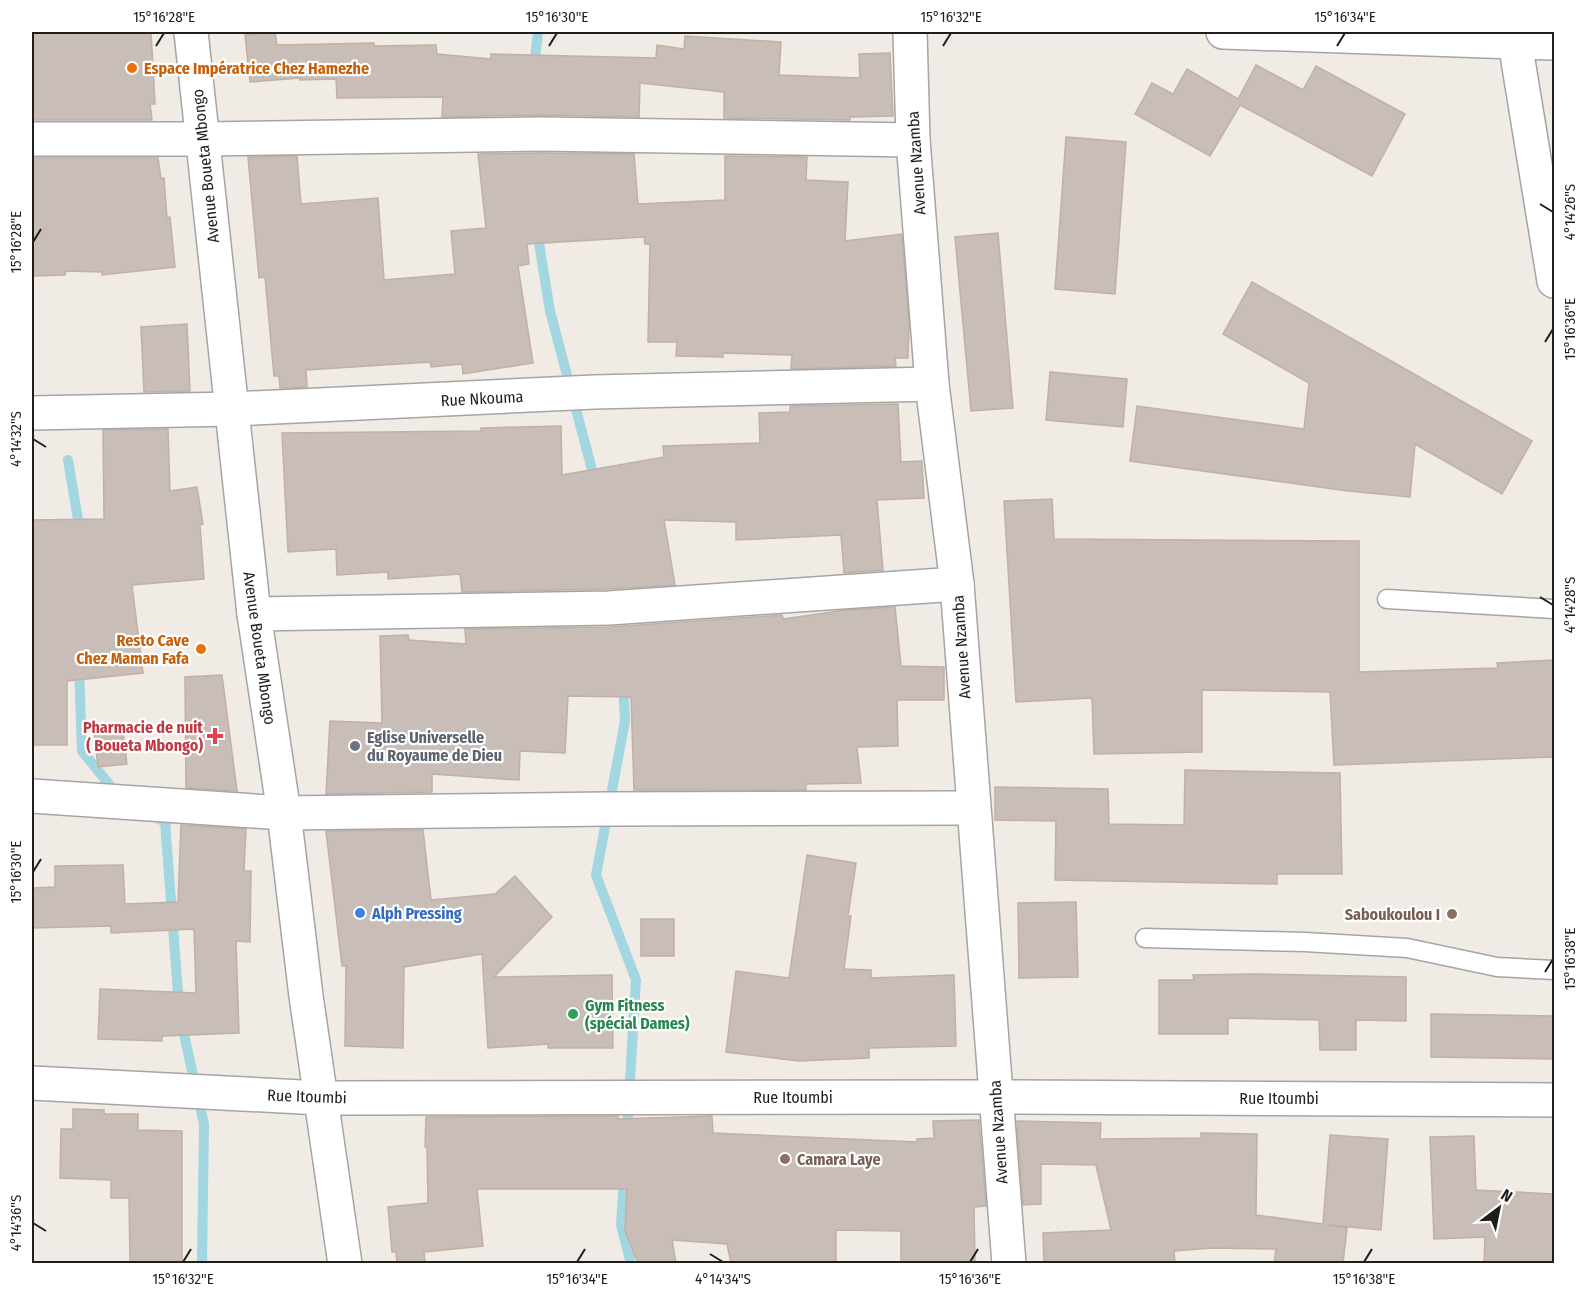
<svg xmlns="http://www.w3.org/2000/svg" width="1586" height="1295" viewBox="0 0 1586 1295" font-family="'Fira Sans Condensed',sans-serif">
<rect width="100%" height="100%" fill="#f0ebe4"/>
<g fill="none" stroke-linecap="round" stroke-linejoin="round">
<g stroke="#a2d6e0" stroke-width="10">
<path d="M534 67 538 32"/>
<path d="M537 231 550 311 595 481"/>
<path d="M68 460 80 531"/>
<path d="M79 666 82 751 117 794"/>
<path d="M623 683 625 721 596 875 636 980 627 1131"/>
<path d="M154 816 165 822 179 1006"/>
<path d="M181 1021 204 1124 202 1264"/>
<path d="M624 1177 621 1225 631 1264"/>
</g>
</g>
<g fill="#c8bdb7" stroke="#c2b0a5" stroke-width="1.5">
<path d="M32 32H151L155 104H150L152 120H32Z"/>
<path d="M275 32 277 45 374 43V46L436 45 437 54 491 59V54L656 58 657 45 684 49 685 36 781 42 779 75 860 78 859 54 890 53 893 116 850 117V120L724 118V92L640 83 639 117 540 115 442 117 443 97 337 98 336 79 300 80V78L250 82 245 35Z"/>
<path d="M1256 65 1303 90 1316 66 1405 114 1372 176 1240 105 1210 156 1135 114 1152 83 1173 94 1187 69 1238 99Z"/>
<path d="M1066 137 1126 142 1115 294 1055 289Z"/>
<path d="M540 153 634 154 638 204 725 200V156L807 157 806 180 848 182 845 241 902 234 909 324 908 358H895L896 366 791 369 792 355 723 353V357L676 356 677 342H648L650 244H645L644 237 527 244 529 264 518 266 533 363 463 374 462 364 431 367 430 362 306 370 307 387 280 388 279 376H274L265 277 259 278 248 157 297 156 301 204 378 198 384 280 455 274 451 231 486 228 478 154Z"/>
<path d="M32 158H158L161 178H164L167 218 170 217 175 267 102 275V272L66 271 65 275 32 276Z"/>
<path d="M998 233 1013 408 971 411 955 237Z"/>
<path d="M1252 282 1532 441 1502 494 1415 444 1410 497 1348 491 1130 461 1137 406 1304 429 1309 383 1223 334Z"/>
<path d="M187 324 190 391 144 392 141 327Z"/>
<path d="M1050 372 1127 379 1123 427 1046 420Z"/>
<path d="M898 404 901 462 922 461 924 498 877 500 883 570 844 573 841 535 736 540V522L664 520 675 585 608 589 462 592 460 574 388 579V572L337 575 336 549 288 552 282 433 481 431V428L561 426 562 475 664 457 663 446 760 443 759 413 790 412V406Z"/>
<path d="M168 429 170 491 197 487 203 524 200 525 204 579 132 585 143 673 67 681V745H32V520L104 519 103 430Z"/>
<path d="M1052 499 1054 539 1359 541V672L1498 668 1497 663 1554 660V757L1334 765 1330 692 1202 690V752L1094 754 1092 698 1016 702 1004 501Z"/>
<path d="M895 607 901 666 944 667V700H897L898 746 857 747 861 783 806 784V790H634L631 697 568 696 565 753 520 751 519 780 432 774V792L326 794 330 721 382 723 380 636 408 635 409 640 466 644 465 629 610 627 782 615 783 619 846 610Z"/>
<path d="M222 675 237 791 186 788 185 677Z"/>
<path d="M123 730 127 764 98 767 94 733Z"/>
<path d="M1185 770 1340 773 1342 874H1277V884L1055 880 1056 821 995 820V787L1108 789 1109 824 1184 825Z"/>
<path d="M181 825 246 829 244 871H251L250 942 236 941 239 1033 162 1036V1041L98 1039 100 989 196 993 194 929 111 933V926L32 928V888L55 887V866L123 865 125 904 178 902Z"/>
<path d="M423 830 431 900 495 894 515 876 552 917 494 977 612 975 613 1048H548V1044L488 1048 482 954 404 967 403 1048 345 1046 346 966H342L326 831Z"/>
<path d="M807 855 856 863 848 916H851L844 969 871 970V978L954 975 956 1046 869 1048V1058L798 1061 726 1052 736 971 789 978Z"/>
<path d="M1076 902 1078 977 1019 978 1018 903Z"/>
<rect x="641" y="919" width="33" height="37"/>
<path d="M1254 974 1406 977V1021L1356 1020V1050H1320L1319 1020 1228 1018V1034H1159V980H1194L1193 975Z"/>
<path d="M1431 1014 1554 1016V1059L1431 1057Z"/>
<path d="M73 1109 104 1110V1114H138V1130L182 1131V1263H130L129 1198H111V1180L60 1178 61 1129H73Z"/>
<path d="M618 1116V1119L712 1116 713 1133 917 1142V1139L934 1138 933 1121 979 1120 986 1206 974 1207 975 1263H901V1231L836 1230V1263H731L727 1244 672 1240 676 1263H638L625 1231 627 1189H477L483 1246 424 1252 425 1263H397L396 1252H392L388 1207 428 1203 427 1147H425L426 1117Z"/>
<path d="M1017 1121 1101 1123 1100 1139 1201 1138V1133L1257 1134 1256 1215 1323 1224 1330 1135 1388 1139 1381 1230 1328 1225 1347 1228 1343 1263H1274L1276 1249 1212 1248 1174 1251 1175 1263H1044L1043 1233 1111 1230 1096 1165 1041 1164V1204L1023 1205Z"/>
<path d="M1474 1136 1476 1190 1554 1194V1263H1484L1485 1237 1434 1239 1430 1137Z"/>
</g>
<g fill="none" stroke-linecap="round" stroke-linejoin="round">
<g stroke="#a5a5a5" stroke-width="21">
<g id="service">
<path d="M1387 599 1554 609"/>
<path d="M1145 938 1305 942 1407 948 1497 967 1554 970"/>
</g>
</g>
<g stroke="#a5a5a5" stroke-width="36">
<g id="minor">
<path d="M910 32 913 140 932 384 957 584 1009 1264"/>
<path d="M1223 32 1515 42 1554 281"/>
<path d="M1514 32 1515 42 1554 43"/>
<path d="M32 139H202L540 134 913 140"/>
<path d="M32 413 232 409 594 392 932 384"/>
<path d="M254 614 609 608 957 584"/>
<path d="M32 796 284 813 607 809 973 808"/>
</g>
</g>
<g stroke="#a5a5a5" stroke-width="36">
<g id="tertiary">
<path d="M191 32 254 614 284 813 306 996 345 1264"/>
<path d="M32 1083 321 1098 996 1097 1554 1100"/>
</g>
</g>
<use href="#service" stroke="#fff" stroke-width="18"/>
<use href="#minor" stroke="#fff" stroke-width="33"/>
<use href="#tertiary" stroke="#fff" stroke-width="33"/>
</g>
<path fill="none" stroke="#1e1e1e" stroke-width="2" d="M156 46 164 33M549 46 557 33M943 46 951 33M1337 46 1345 33M1540 204 1553 212M33 242 41 229M1545 342 1553 329M33 439 46 447M1540 597 1553 605M33 872 41 859M1545 972 1553 959M33 1223 46 1231M710 1254 723 1262M183 1262 191 1249M577 1262 585 1249M970 1262 978 1249M1364 1262 1372 1249"/>
<g fill="#e8710a" stroke="#fff" stroke-width="2">
<circle cx="132" cy="68" r="6"/>
<circle cx="201" cy="649" r="6"/>
</g>
<path fill="#e0444e" stroke="#fff" stroke-width="2" d="M212 727h6v6h6v6h-6v6h-6v-6h-6v-6h6z"/>
<circle fill="#6b7280" stroke="#fff" stroke-width="2" cx="355" cy="746" r="6"/>
<circle fill="#3f7fe0" stroke="#fff" stroke-width="2" cx="360" cy="913" r="6"/>
<g fill="#8d6e63" stroke="#fff" stroke-width="2">
<circle cx="1452" cy="914" r="6"/>
<circle cx="785" cy="1159" r="6"/>
</g>
<circle fill="#2e9e5b" stroke="#fff" stroke-width="2" cx="573" cy="1014" r="6"/>
<g text-anchor="middle" stroke-width="4.5" stroke-linejoin="round" paint-order="stroke">
<g font-size="16" font-weight="bold" fill="#c56008" stroke="#fff" text-anchor="start">
<text x="144" y="74">Espace Impératrice Chez Hamezhe</text>
<text x="189" y="646" text-anchor="end">Resto Cave<tspan x="189" dy="18">Chez Maman Fafa</tspan></text>
</g>
<g font-size="16" fill="#1e1e1e" stroke="#fff">
<text transform="translate(916 163) rotate(-94)" y="6">Avenue Nzamba</text>
<text transform="translate(205 166) rotate(-96)" y="6">Avenue Boueta Mbongo</text>
<text transform="translate(482 398) rotate(-3)" y="6">Rue Nkouma</text>
<text transform="translate(961 647) rotate(-94)" y="6">Avenue Nzamba</text>
<text transform="translate(260 648) rotate(82)" y="6">Avenue Boueta Mbongo</text>
<text transform="translate(307 1096) rotate(2)" y="6">Rue Itoumbi</text>
<text x="793" y="1103">Rue Itoumbi</text>
<text x="1279" y="1104">Rue Itoumbi</text>
<text transform="translate(998 1132) rotate(-94)" y="6">Avenue Nzamba</text>
</g>
<g font-size="16" font-weight="bold" fill="#be3a42" stroke="#fff" text-anchor="end">
<text x="203" y="733">Pharmacie de nuit<tspan x="203" dy="18">( Boueta Mbongo)</tspan></text>
</g>
<g font-size="16" font-weight="bold" fill="#5b616d" stroke="#fff" text-anchor="start">
<text x="367" y="743">Eglise Universelle<tspan x="367" dy="18">du Royaume de Dieu</tspan></text>
</g>
<g font-size="16" font-weight="bold" fill="#366cbe" stroke="#fff" text-anchor="start">
<text x="372" y="919">Alph Pressing</text>
</g>
<g font-size="16" font-weight="bold" fill="#785e54" stroke="#fff" text-anchor="end">
<text x="1440" y="920">Saboukoulou I</text>
<text x="797" y="1165" text-anchor="start">Camara Laye</text>
</g>
<g font-size="16" font-weight="bold" fill="#27864d" stroke="#fff" text-anchor="start">
<text x="585" y="1011">Gym Fitness<tspan x="585" dy="18">(spécial Dames)</tspan></text>
</g>
</g>
<rect width="1586" height="1295" fill="none" stroke="#ffffff" stroke-width="66"/>
<g transform="translate(1499 1208) rotate(32)" stroke="#ffffff" stroke-width="4.5" paint-order="stroke">
<path d="M0-4.5L10 22L0 15L-10 22Z" fill="#1e1e1e"/>
<text y="-9" font-size="16" font-weight="bold" text-anchor="middle" fill="#1e1e1e">N</text>
</g>
<rect x="33" y="33" width="1520" height="1229" fill="none" stroke="#1e1e1e" stroke-width="2"/>
<g font-size="15" text-anchor="middle" fill="#1e1e1e">
<text x="164" y="22">15°16'28"E</text>
<text x="557" y="22">15°16'30"E</text>
<text x="951" y="22">15°16'32"E</text>
<text x="1345" y="22">15°16'34"E</text>
<text transform="translate(1570 212) rotate(-90)" y="5">4°14'26"S</text>
<text transform="translate(16 242) rotate(-90)" y="5">15°16'28"E</text>
<text transform="translate(1570 329) rotate(-90)" y="5">15°16'36"E</text>
<text transform="translate(16 439) rotate(-90)" y="5">4°14'32"S</text>
<text transform="translate(1570 605) rotate(-90)" y="5">4°14'28"S</text>
<text transform="translate(16 872) rotate(-90)" y="5">15°16'30"E</text>
<text transform="translate(1570 959) rotate(-90)" y="5">15°16'38"E</text>
<text transform="translate(16 1223) rotate(-90)" y="5">4°14'36"S</text>
<text x="183" y="1284">15°16'32"E</text>
<text x="577" y="1284">15°16'34"E</text>
<text x="723" y="1284">4°14'34"S</text>
<text x="970" y="1284">15°16'36"E</text>
<text x="1364" y="1284">15°16'38"E</text>
</g>
</svg>
